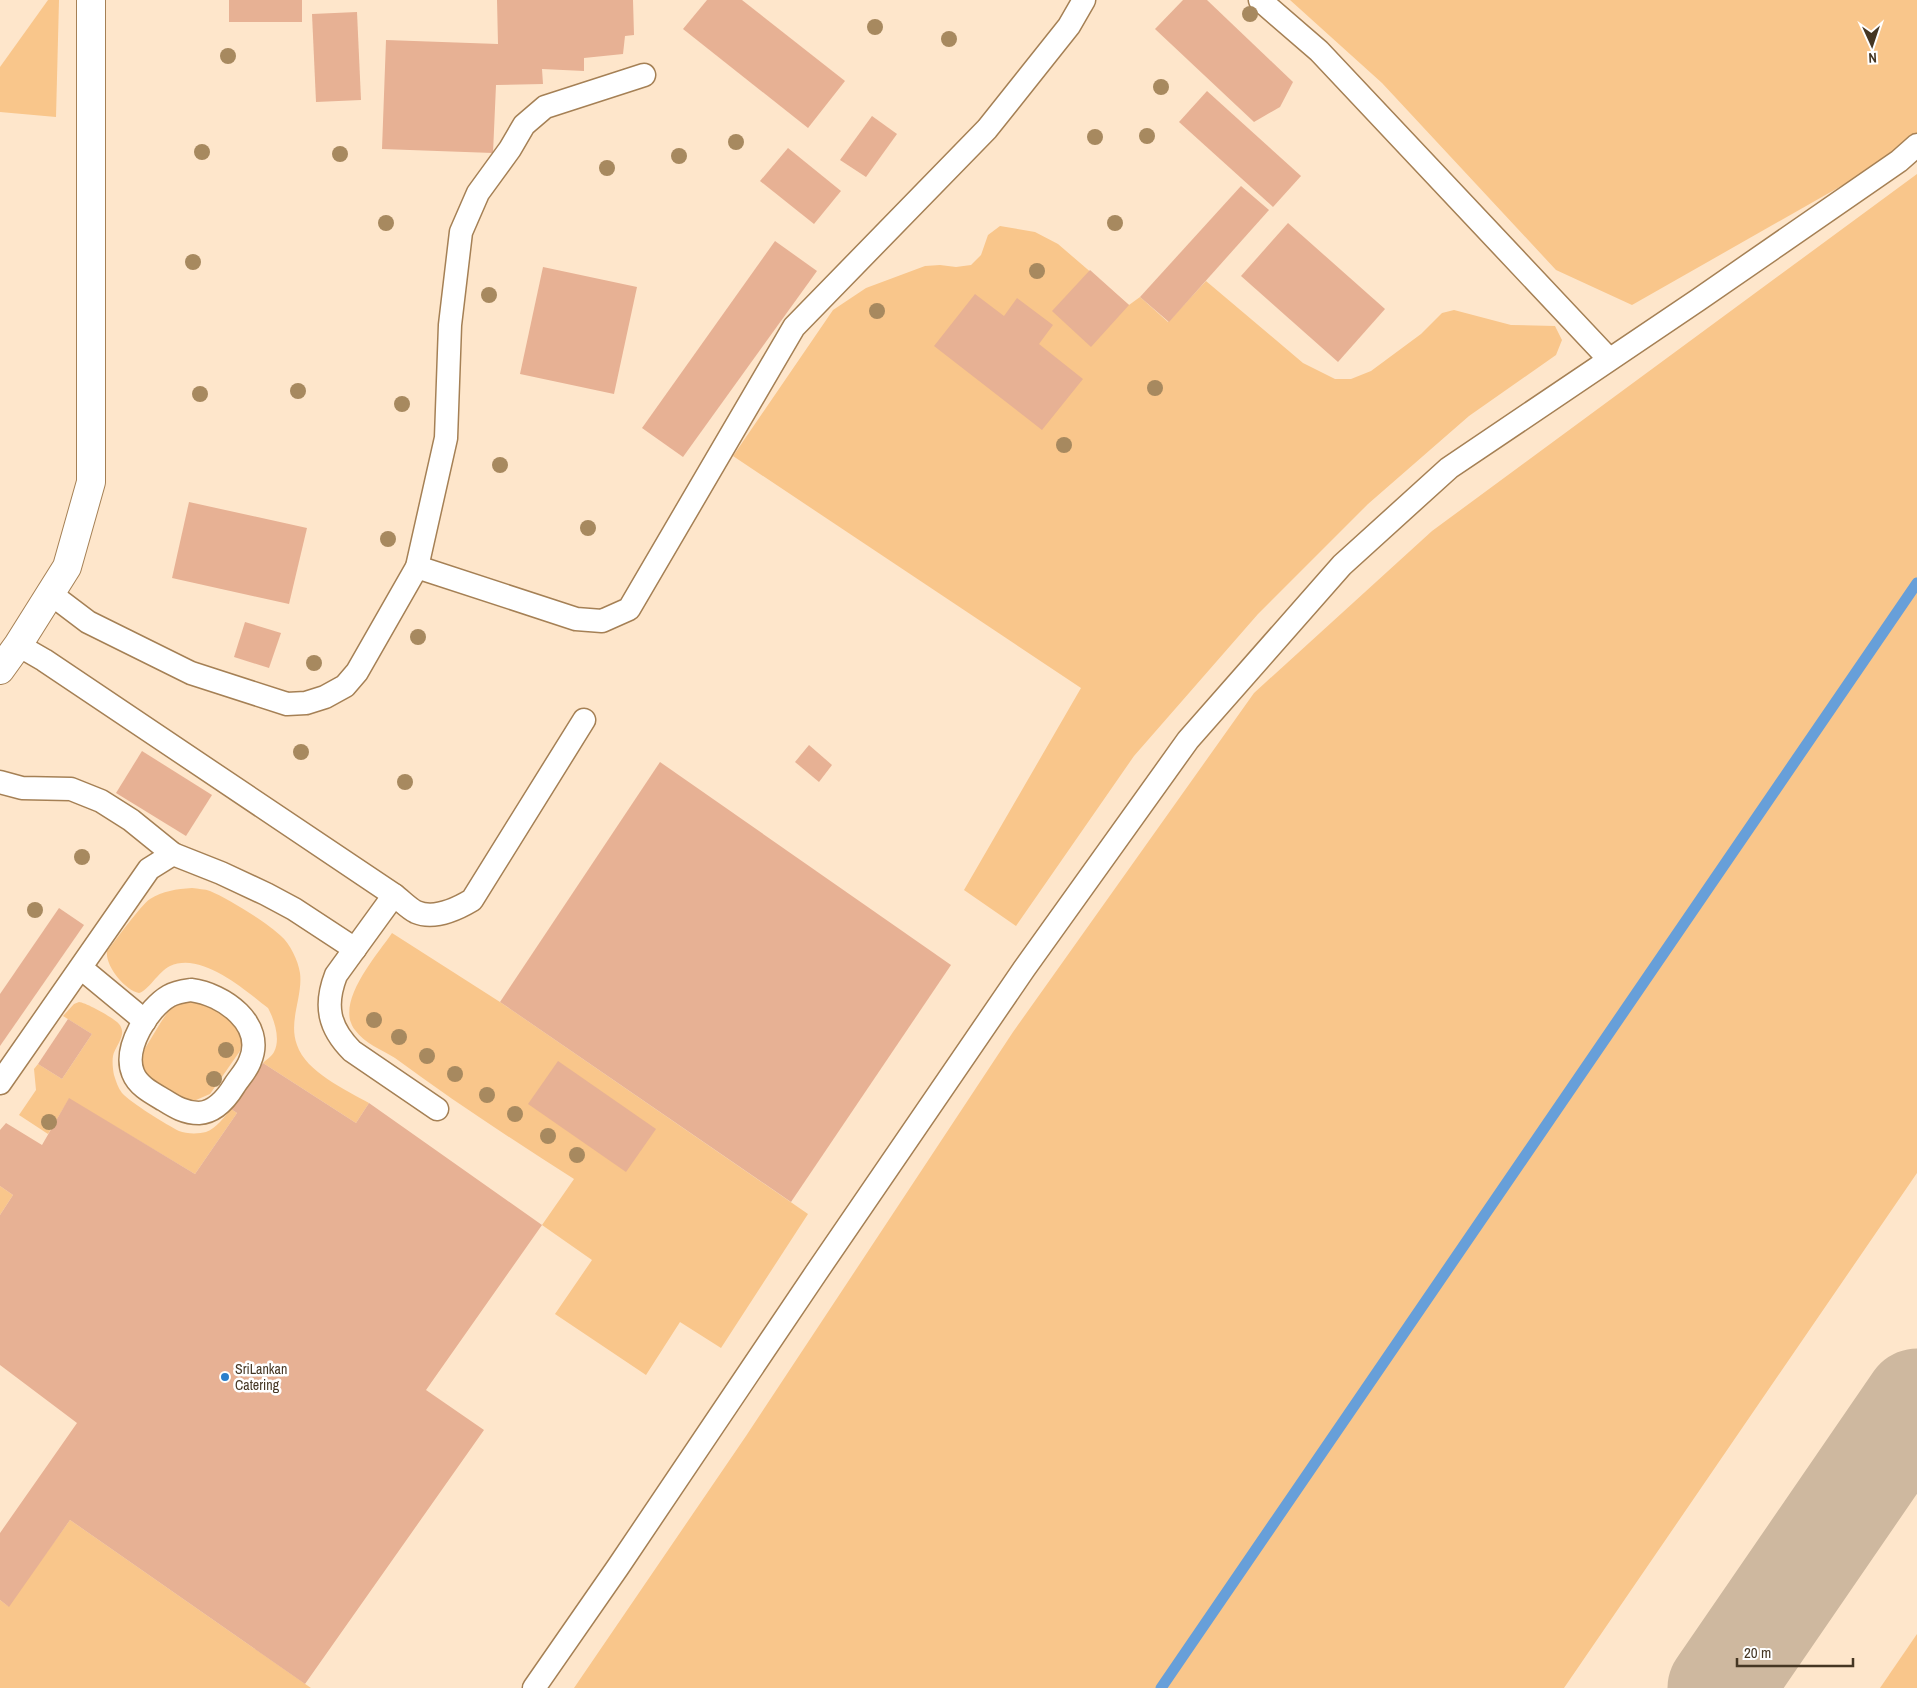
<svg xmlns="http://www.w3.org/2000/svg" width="1917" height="1688" viewBox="0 0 1917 1688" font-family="'Archivo Narrow',sans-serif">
<rect width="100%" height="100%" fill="#fee6cb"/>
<g fill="#f9c68b">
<path d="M48 0H59L56 117 0 112V67Z"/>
<path d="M1290 0H1917V140L1901 152 1632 305 1556 270 1382 83Z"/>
<path d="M1917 174V1173L1564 1688H574L746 1436 1013 1032 1254 693 1432 531Z"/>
<path d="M1000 226 1035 232 1058 244 1129 305 1140 297 1168 322 1206 281 1303 363 1335 379H1351L1371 371 1421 334 1442 313 1454 310 1511 325 1555 326 1562 340 1556 355 1469 416 1368 504 1258 614 1134 756 1016 926 964 890 1081 688 733 456 833 310 866 288 925 266 940 265 956 267 971 265 981 255 988 235Z"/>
<path d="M192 888C198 889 205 889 210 891 227 898 268 923 281 936 290 944 298 960 300 973 303 997 288 1021 297 1045 306 1072 346 1090 369 1103L356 1123 263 1063C266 1060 272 1056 274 1052 281 1039 274 1019 268 1008 245 990 201 951 170 966 158 972 148 991 139 993 125 990 105 966 107 951 116 940 140 906 150 899 163 891 176 889 192 888Z"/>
<path d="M392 933 500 1002 808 1214 721 1348 680 1322 646 1375 555 1314 592 1260 542 1225 574 1179C513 1140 453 1101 395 1058 382 1050 364 1043 355 1030 353 1028 351 1023 350 1020 344 992 377 955 392 933Z"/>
<path d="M192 997 239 1023C242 1033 242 1040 240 1051L210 1094 196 1100 180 1101 143 1075 142 1062 144 1050 161 1022 171 1007Z"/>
<path d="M79 1002C87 1003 114 1018 119 1024 128 1035 115 1046 113 1056 112 1062 113 1070 114 1075 116 1081 118 1088 122 1093 131 1103 167 1125 179 1131 186 1134 199 1134 206 1132 217 1128 224 1117 231 1109L237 1113 195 1174 69 1099 48 1134 19 1115 36 1090 34 1069 38 1064 62 1079 92 1034 63 1016 74 1004Z"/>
<path d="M0 1186 13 1195 0 1215Z"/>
<path d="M70 1520 311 1688H0V1600L8 1606Z"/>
<path d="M1917 1634V1688H1880Z"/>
</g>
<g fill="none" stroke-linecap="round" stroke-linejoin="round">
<path stroke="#679fd9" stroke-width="11" d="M1161 1688 1917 583"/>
<path stroke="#ceb89f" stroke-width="105" d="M1720 1688 1917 1401"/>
</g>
<g fill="#e7b194">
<rect x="229" y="0" width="73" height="22"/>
<path d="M497 0H633L634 35 625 36 623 54 584 58V71L542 69 543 84 496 85 493 153 382 149 386 40 498 44Z"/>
<path d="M707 0H742L845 81 808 128 683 29Z"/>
<path d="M1183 0H1207L1293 82 1280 107 1254 122 1155 29Z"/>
<path d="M357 12 361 100 316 102 312 14Z"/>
<path d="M1207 91 1301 176 1273 207 1179 122Z"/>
<path d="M872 116 897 134 866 177 840 160Z"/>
<path d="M788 148 841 191 814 224 760 181Z"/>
<path d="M1241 186 1269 210 1169 322 1140 297Z"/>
<path d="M1288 223 1385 309 1338 362 1241 276Z"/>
<path d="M775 241 817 271 683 457 642 428Z"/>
<path d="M543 267 637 287 614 394 520 374Z"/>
<path d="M1090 270 1129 305 1091 347 1052 311Z"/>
<path d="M975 294 1004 316 1017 298 1053 325 1039 344 1083 379 1042 430 934 346Z"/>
<path d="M189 502 307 528 289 604 172 578Z"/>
<path d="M245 622 281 633 269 668 234 657Z"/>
<path d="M809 745 832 765 819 782 795 762Z"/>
<path d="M142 751 212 795 186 836 116 793Z"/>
<path d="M660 762 951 965 791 1202 500 1002Z"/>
<path d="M59 908 84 925 0 1046V994Z"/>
<path d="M68 1019 92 1034 62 1079 38 1064Z"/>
<path d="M558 1061 656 1129 626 1172 528 1104Z"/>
<path d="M263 1063 356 1123 369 1103 542 1225 426 1390 484 1430 305 1684 70 1520 9 1607 0 1600V1533L77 1423 0 1365V1215L13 1195 0 1186V1130L6 1123 42 1145 69 1098 195 1174 237 1113 231 1109Z"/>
</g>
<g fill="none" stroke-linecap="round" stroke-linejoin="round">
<g stroke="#a58055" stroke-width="25">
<g id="lane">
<path d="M1260 0 1319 51 1609 359"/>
<path d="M417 567 576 619 602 621 629 609 794 327 987 129 1069 26 1084 0"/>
<path d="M51 594 88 622 191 673 287 704 306 703 325 697 345 686 357 672 417 567 446 438 450 325 461 232 478 193 510 149 524 125 545 107 644 75"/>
<path d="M18 645 44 660 394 895"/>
<path d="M0 782 22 788 71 789 101 801 131 820 173 854 221 873 266 894 294 909 355 949"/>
<path d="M81 968 145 1021"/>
<path d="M191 990C223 994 266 1024 250 1061 247 1070 239 1078 234 1086 226 1099 215 1112 199 1113 185 1113 175 1107 164 1100 152 1093 138 1086 133 1073 123 1048 148 1008 169 996 176 992 184 991 191 990Z"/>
<path d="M0 1083 149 869 173 854"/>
<path d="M437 1109 352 1051C329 1028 324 1006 336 975L394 895C401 900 408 908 416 912 435 920 457 909 472 900L584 720"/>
<path d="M534 1688 618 1567 816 1273 1024 969 1188 740 1342 565 1449 468 1698 300 1899 161 1917 145"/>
</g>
</g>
<g stroke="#a58055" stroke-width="30">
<path id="street" d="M0 670 18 645 67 567 91 482V0"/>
</g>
<use href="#lane" stroke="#fff" stroke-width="22"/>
<use href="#street" stroke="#fff" stroke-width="28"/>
</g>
<g fill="#a7895f">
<circle cx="1250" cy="14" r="8"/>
<circle cx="875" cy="27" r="8"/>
<circle cx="949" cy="39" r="8"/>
<circle cx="228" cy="56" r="8"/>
<circle cx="1161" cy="87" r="8"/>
<circle cx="1147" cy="136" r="8"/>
<circle cx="1095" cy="137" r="8"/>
<circle cx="736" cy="142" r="8"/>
<circle cx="202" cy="152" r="8"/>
<circle cx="340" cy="154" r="8"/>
<circle cx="679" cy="156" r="8"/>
<circle cx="607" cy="168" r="8"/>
<circle cx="386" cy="223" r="8"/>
<circle cx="1115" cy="223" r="8"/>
<circle cx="193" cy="262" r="8"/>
<circle cx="1037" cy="271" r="8"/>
<circle cx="489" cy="295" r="8"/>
<circle cx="877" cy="311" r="8"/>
<circle cx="1155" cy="388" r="8"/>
<circle cx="298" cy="391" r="8"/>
<circle cx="200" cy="394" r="8"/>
<circle cx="402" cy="404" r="8"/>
<circle cx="1064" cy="445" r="8"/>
<circle cx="500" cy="465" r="8"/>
<circle cx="588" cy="528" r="8"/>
<circle cx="388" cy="539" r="8"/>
<circle cx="418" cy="637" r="8"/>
<circle cx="314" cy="663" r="8"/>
<circle cx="301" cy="752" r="8"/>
<circle cx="405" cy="782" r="8"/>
<circle cx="82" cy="857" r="8"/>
<circle cx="35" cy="910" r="8"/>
<circle cx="374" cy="1020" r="8"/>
<circle cx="399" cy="1037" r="8"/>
<circle cx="226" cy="1050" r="8"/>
<circle cx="427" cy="1056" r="8"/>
<circle cx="455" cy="1074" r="8"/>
<circle cx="214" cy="1079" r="8"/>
<circle cx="487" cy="1095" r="8"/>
<circle cx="515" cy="1114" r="8"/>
<circle cx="49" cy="1122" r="8"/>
<circle cx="548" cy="1136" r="8"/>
<circle cx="577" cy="1155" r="8"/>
</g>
<circle fill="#2a7ecc" stroke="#fff" stroke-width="2" cx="225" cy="1377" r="5"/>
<g text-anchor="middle" stroke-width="5" stroke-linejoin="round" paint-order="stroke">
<g font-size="14" fill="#453623" stroke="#fff" text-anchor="start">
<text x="235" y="1374">SriLankan<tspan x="235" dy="16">Catering</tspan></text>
</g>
</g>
<g transform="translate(1872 45) rotate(177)" stroke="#ffffff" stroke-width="4" paint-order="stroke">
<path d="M0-4L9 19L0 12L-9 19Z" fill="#453623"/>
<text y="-8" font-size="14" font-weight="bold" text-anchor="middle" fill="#453623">N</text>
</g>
<path d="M1737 1658v8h116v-8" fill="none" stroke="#453623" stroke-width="2.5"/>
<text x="1744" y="1658" font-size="15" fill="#453623" stroke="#ffffff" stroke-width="4" paint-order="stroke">20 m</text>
</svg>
